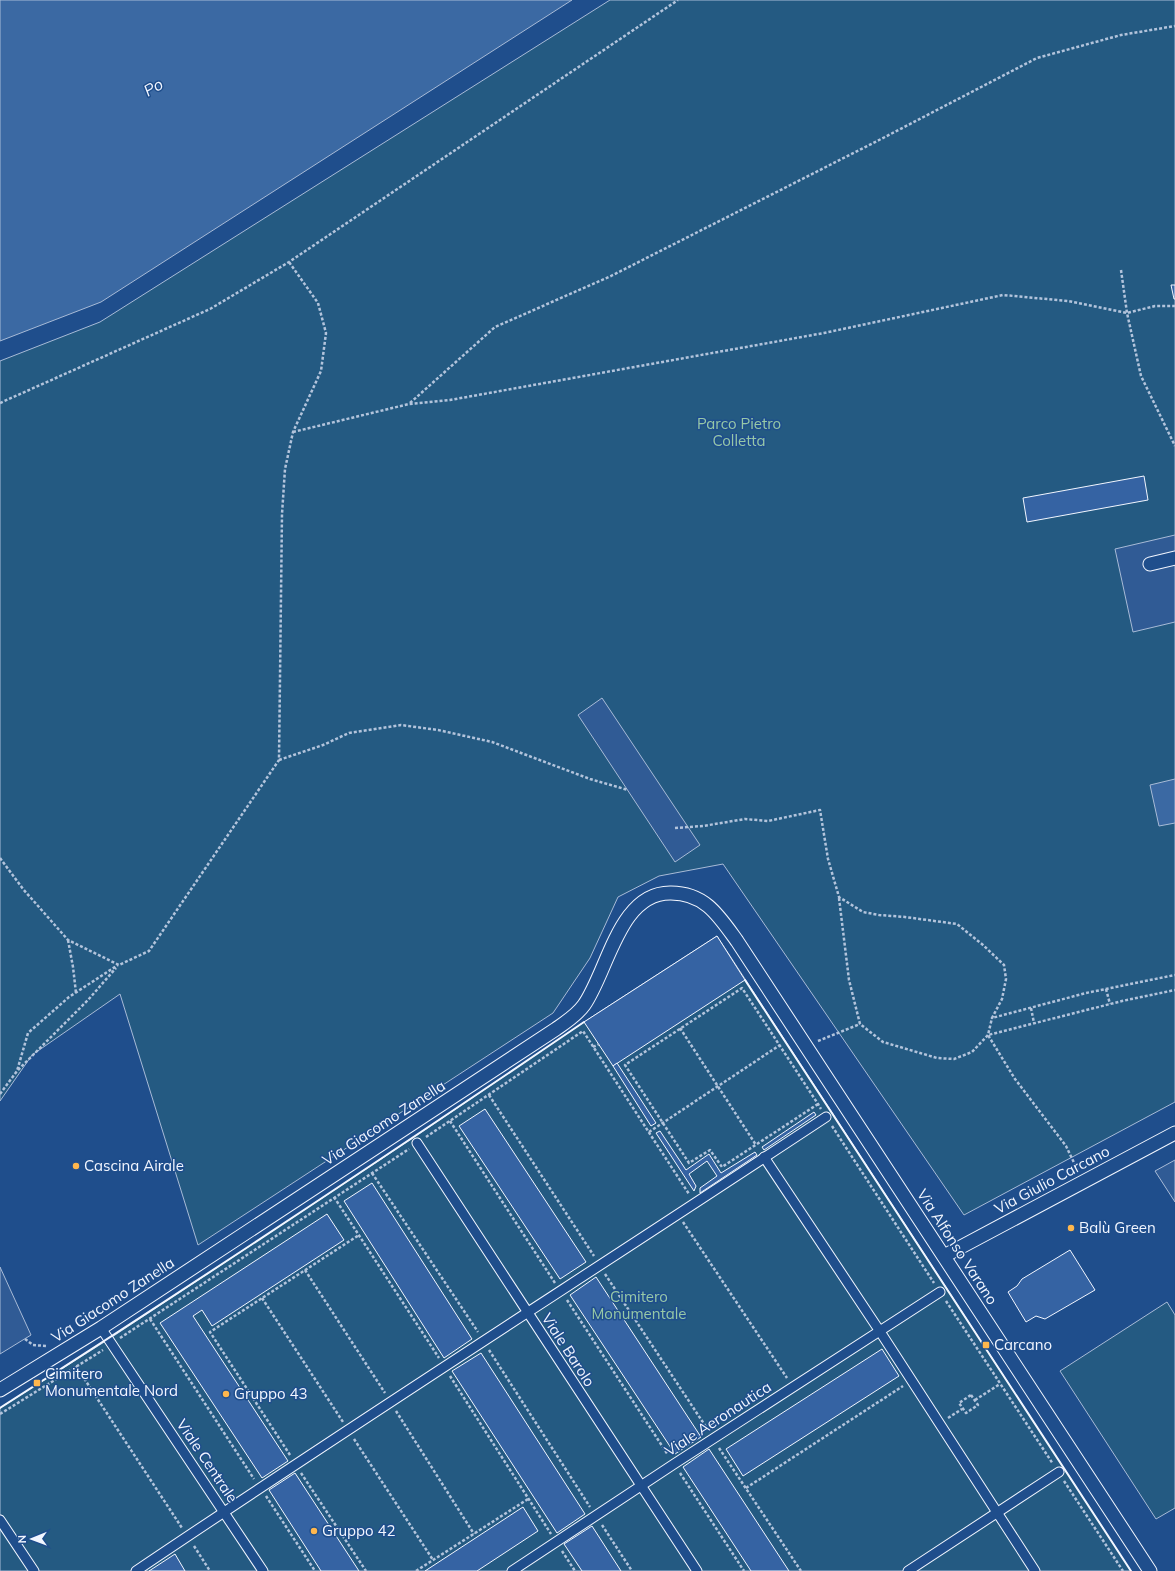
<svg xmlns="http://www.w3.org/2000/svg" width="1175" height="1571" viewBox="0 0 1175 1571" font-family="Mulish,sans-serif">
<rect width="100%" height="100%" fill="#1f4e8c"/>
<g fill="#245a82" stroke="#a8bbd7">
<path d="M610 0H1175V1102L964 1215 723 864 659 876 618 897 590 958 553 1013 198 1245 120 994 32 1055 0 1101V361L100 322Z"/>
<path d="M717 936 1131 1571H0V1408L109 1339 413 1138 584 1022Z"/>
<path d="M1167 1302 1175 1315V1508L1156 1519 1060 1371Z"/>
</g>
<g fill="#305b95" stroke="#a8bbd7">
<path d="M1175 535V622L1133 632 1115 549Z"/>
<path d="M602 698 700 845 675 862 578 715Z"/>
<path d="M1175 1160V1202L1155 1171Z"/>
<path d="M0 1267 31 1335 0 1354Z"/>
</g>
<g fill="#3b69a3" stroke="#a8bbd7">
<path d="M0 0H572L101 302 0 341Z"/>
<path d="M1175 779V823L1159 826 1150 785Z"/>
</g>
<g fill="#3563a3" stroke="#f2f6ff">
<path d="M1171 285H1175V299H1174Z"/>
<path d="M1144 476 1148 500 1027 522 1023 498Z"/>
<path d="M717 936 745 980 613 1066 584 1022Z"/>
<path d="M617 1063 656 1123 651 1126 613 1066Z"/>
<path d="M485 1109 586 1262 560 1279 459 1126Z"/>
<path d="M814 1112 816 1115 764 1150 762 1147Z"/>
<path d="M660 1131 686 1170 709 1154 721 1173 755 1152 757 1155 700 1193V1188L717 1176 707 1161 689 1174 696 1186 694 1191 656 1133Z"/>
<path d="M372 1183 472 1339 444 1358 344 1201Z"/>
<path d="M327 1214 344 1240 212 1326 202 1310 193 1316 288 1461 262 1478 160 1323Z"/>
<path d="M1070 1250 1095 1290 1045 1319 1036 1316 1026 1322 1008 1292 1017 1286 1022 1279Z"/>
<path d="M596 1277 701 1437 675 1454 570 1295Z"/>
<path d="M882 1349 899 1376 743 1476 726 1449Z"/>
<path d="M481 1353 585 1514 557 1533 452 1371Z"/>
<path d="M709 1449 789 1571H751L683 1467Z"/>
<path d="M295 1473 359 1571H321L269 1490Z"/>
<path d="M523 1507 538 1531 477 1571H425Z"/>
<path d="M592 1526 621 1571H582L564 1544Z"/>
<path d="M175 1554 185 1571H149Z"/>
</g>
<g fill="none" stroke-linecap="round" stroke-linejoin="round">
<g stroke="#f2f6ff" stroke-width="11">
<g id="pedestrian">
<path d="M417 1143 697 1571"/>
<path d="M764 1157 879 1330 1035 1571"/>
<path d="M101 1328 263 1571"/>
<path d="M0 1520 34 1571"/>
<path d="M136 1571C364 1417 596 1269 826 1117"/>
<path d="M512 1571 674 1464 940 1292"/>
<path d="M908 1571 1059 1472"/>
</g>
</g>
<g stroke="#f2f6ff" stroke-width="15">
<g id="minor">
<path d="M1150 564 1175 558"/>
<path d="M944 1256 1175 1133"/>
<path d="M0 1390 101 1328 556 1029C566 1022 577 1015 584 1005 608 971 619 892 671 893 705 893 719 916 737 941L1150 1571"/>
</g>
</g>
<g stroke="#b3c4dc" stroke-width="2.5" stroke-dasharray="3 2" stroke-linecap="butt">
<path d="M1121 270 1127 313 1141 376 1175 446"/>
<path d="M0 403 210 309 289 262 678 0"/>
<path d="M410 403 495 327 611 276 885 137 1037 58 1121 35 1175 26"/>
<path d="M293 432 409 404 450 400 824 333 1003 295 1068 301 1127 313 1155 306H1175"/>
<path d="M279 760 323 745 349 733 401 725 438 730 492 742 590 779 628 790"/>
<path d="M675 828 703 826 745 819 768 821 820 810 828 859 839 897 863 912 879 915 905 917 957 924 983 945 1004 965 1006 979 1002 999 992 1018 1086 993 1175 975"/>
<path d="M0 858 23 889 68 940 119 965 149 951 279 760 282 514 285 469 293 432 321 371 326 333 318 303 289 262"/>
<path d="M839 898 849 980 860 1024 883 1042 937 1058 954 1059 972 1052 988 1035 992 1018"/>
<path d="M68 940 73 967 76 993"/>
<path d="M1106 989 1110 1004"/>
<path d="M1031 1008 1034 1023"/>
<path d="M680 1028 756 1145"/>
<path d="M818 1041 860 1024"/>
<path d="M593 1047 599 1044"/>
<path d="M18 1070 88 1000 116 968"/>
<path d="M0 1094 17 1071 28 1033 69 997 118 965"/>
<path d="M489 1095 594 1256"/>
<path d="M818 1104 722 1167 710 1150 689 1163 625 1065 742 988 818 1104 821 1109"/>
<path d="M450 1121 555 1283"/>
<path d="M832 1126 934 1283"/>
<path d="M649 1132 780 1045"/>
<path d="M426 1137 583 1031 689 1194"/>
<path d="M1078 1171 1066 1146 1015 1079 988 1035 1122 1001 1175 990"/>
<path d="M372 1173 478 1332"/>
<path d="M334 1197 439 1358"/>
<path d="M683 1222 787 1378"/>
<path d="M305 1270 385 1393"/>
<path d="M605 1274 708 1430"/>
<path d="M262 1298 343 1422"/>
<path d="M567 1300 668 1455"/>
<path d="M946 1301 1053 1464"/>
<path d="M150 1319 254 1479"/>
<path d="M120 1338 409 1149"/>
<path d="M25 1339 33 1345 46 1346"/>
<path d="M489 1350 590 1507"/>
<path d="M76 1366 182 1528"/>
<path d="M450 1376 551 1534"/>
<path d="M971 1395 978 1405 966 1413 959 1403Z"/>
<path d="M975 1400 1000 1384"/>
<path d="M396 1411 474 1534"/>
<path d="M0 1414 103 1350"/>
<path d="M948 1418 962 1409"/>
<path d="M354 1439 433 1560"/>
<path d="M719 1448 801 1571"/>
<path d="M290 1455 210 1332 359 1235"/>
<path d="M301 1473 366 1571"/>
<path d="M680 1473 744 1571"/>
<path d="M1064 1481 1123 1571"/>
<path d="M746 1488 903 1386"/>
<path d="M266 1496 315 1571"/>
<path d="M602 1525 632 1571"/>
<path d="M194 1546 210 1571"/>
<path d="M562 1551 575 1571"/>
<path d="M416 1571 528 1499"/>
</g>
<use href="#pedestrian" stroke="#1f4e8c" stroke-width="9"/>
<use href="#minor" stroke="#1f4e8c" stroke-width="13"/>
<g stroke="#f2f6ff" stroke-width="2">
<path d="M745 980 1131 1571"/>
<path d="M0 1408C197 1282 391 1153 584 1022"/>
</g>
</g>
<g fill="#ffb74d" stroke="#1f4e8c" stroke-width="1.5">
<circle cx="76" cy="1166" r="4"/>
<circle cx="1071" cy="1228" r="4"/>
<rect x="982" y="1341" width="8" height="8" rx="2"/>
<rect x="33" y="1379" width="8" height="8" rx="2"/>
<circle cx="226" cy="1394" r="4"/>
<circle cx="314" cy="1531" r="4"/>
</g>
<g text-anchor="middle" stroke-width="3" stroke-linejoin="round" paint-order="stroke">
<g font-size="15" fill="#97c8a6" stroke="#1f4e8c">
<text x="739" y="429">Parco Pietro<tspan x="739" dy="17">Colletta</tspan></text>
<text x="639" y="1302">Cimitero<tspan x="639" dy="17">Monumentale</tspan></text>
</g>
<g font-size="15" fill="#f2f6ff" stroke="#1f4e8c">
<text transform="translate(384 1123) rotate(-33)" y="5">Via Giacomo Zanella</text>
<text transform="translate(1052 1180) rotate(-28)" y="5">Via Giulio Carcano</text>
<text transform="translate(957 1247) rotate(57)" y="5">Via Alfonso Varano</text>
<text transform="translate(113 1300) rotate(-33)" y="5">Via Giacomo Zanella</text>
<text transform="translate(568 1350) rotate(57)" y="5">Viale Barolo</text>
<text transform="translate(718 1419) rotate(-33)" y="5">Viale Aeronautica</text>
<text transform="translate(207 1461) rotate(56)" y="5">Viale Centrale</text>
</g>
<g font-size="15" fill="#f2f6ff" stroke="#1f4e8c" text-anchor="start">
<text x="84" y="1171">Cascina Airale</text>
<text x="1079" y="1233">Balù Green</text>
<text x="994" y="1350">Carcano</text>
<text x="45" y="1379">Cimitero<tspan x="45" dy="17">Monumentale Nord</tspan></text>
<text x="234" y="1399">Gruppo 43</text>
<text x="322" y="1536">Gruppo 42</text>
</g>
<g font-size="16" font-style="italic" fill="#f2f6ff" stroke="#1f4e8c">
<text transform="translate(153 87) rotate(-30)" y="6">Po</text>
</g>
</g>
<g transform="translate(32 1539) rotate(269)" stroke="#1f4e8c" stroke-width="3" paint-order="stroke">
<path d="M0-3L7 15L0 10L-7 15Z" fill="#f2f6ff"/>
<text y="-6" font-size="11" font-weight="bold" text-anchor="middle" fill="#f2f6ff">N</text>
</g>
</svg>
